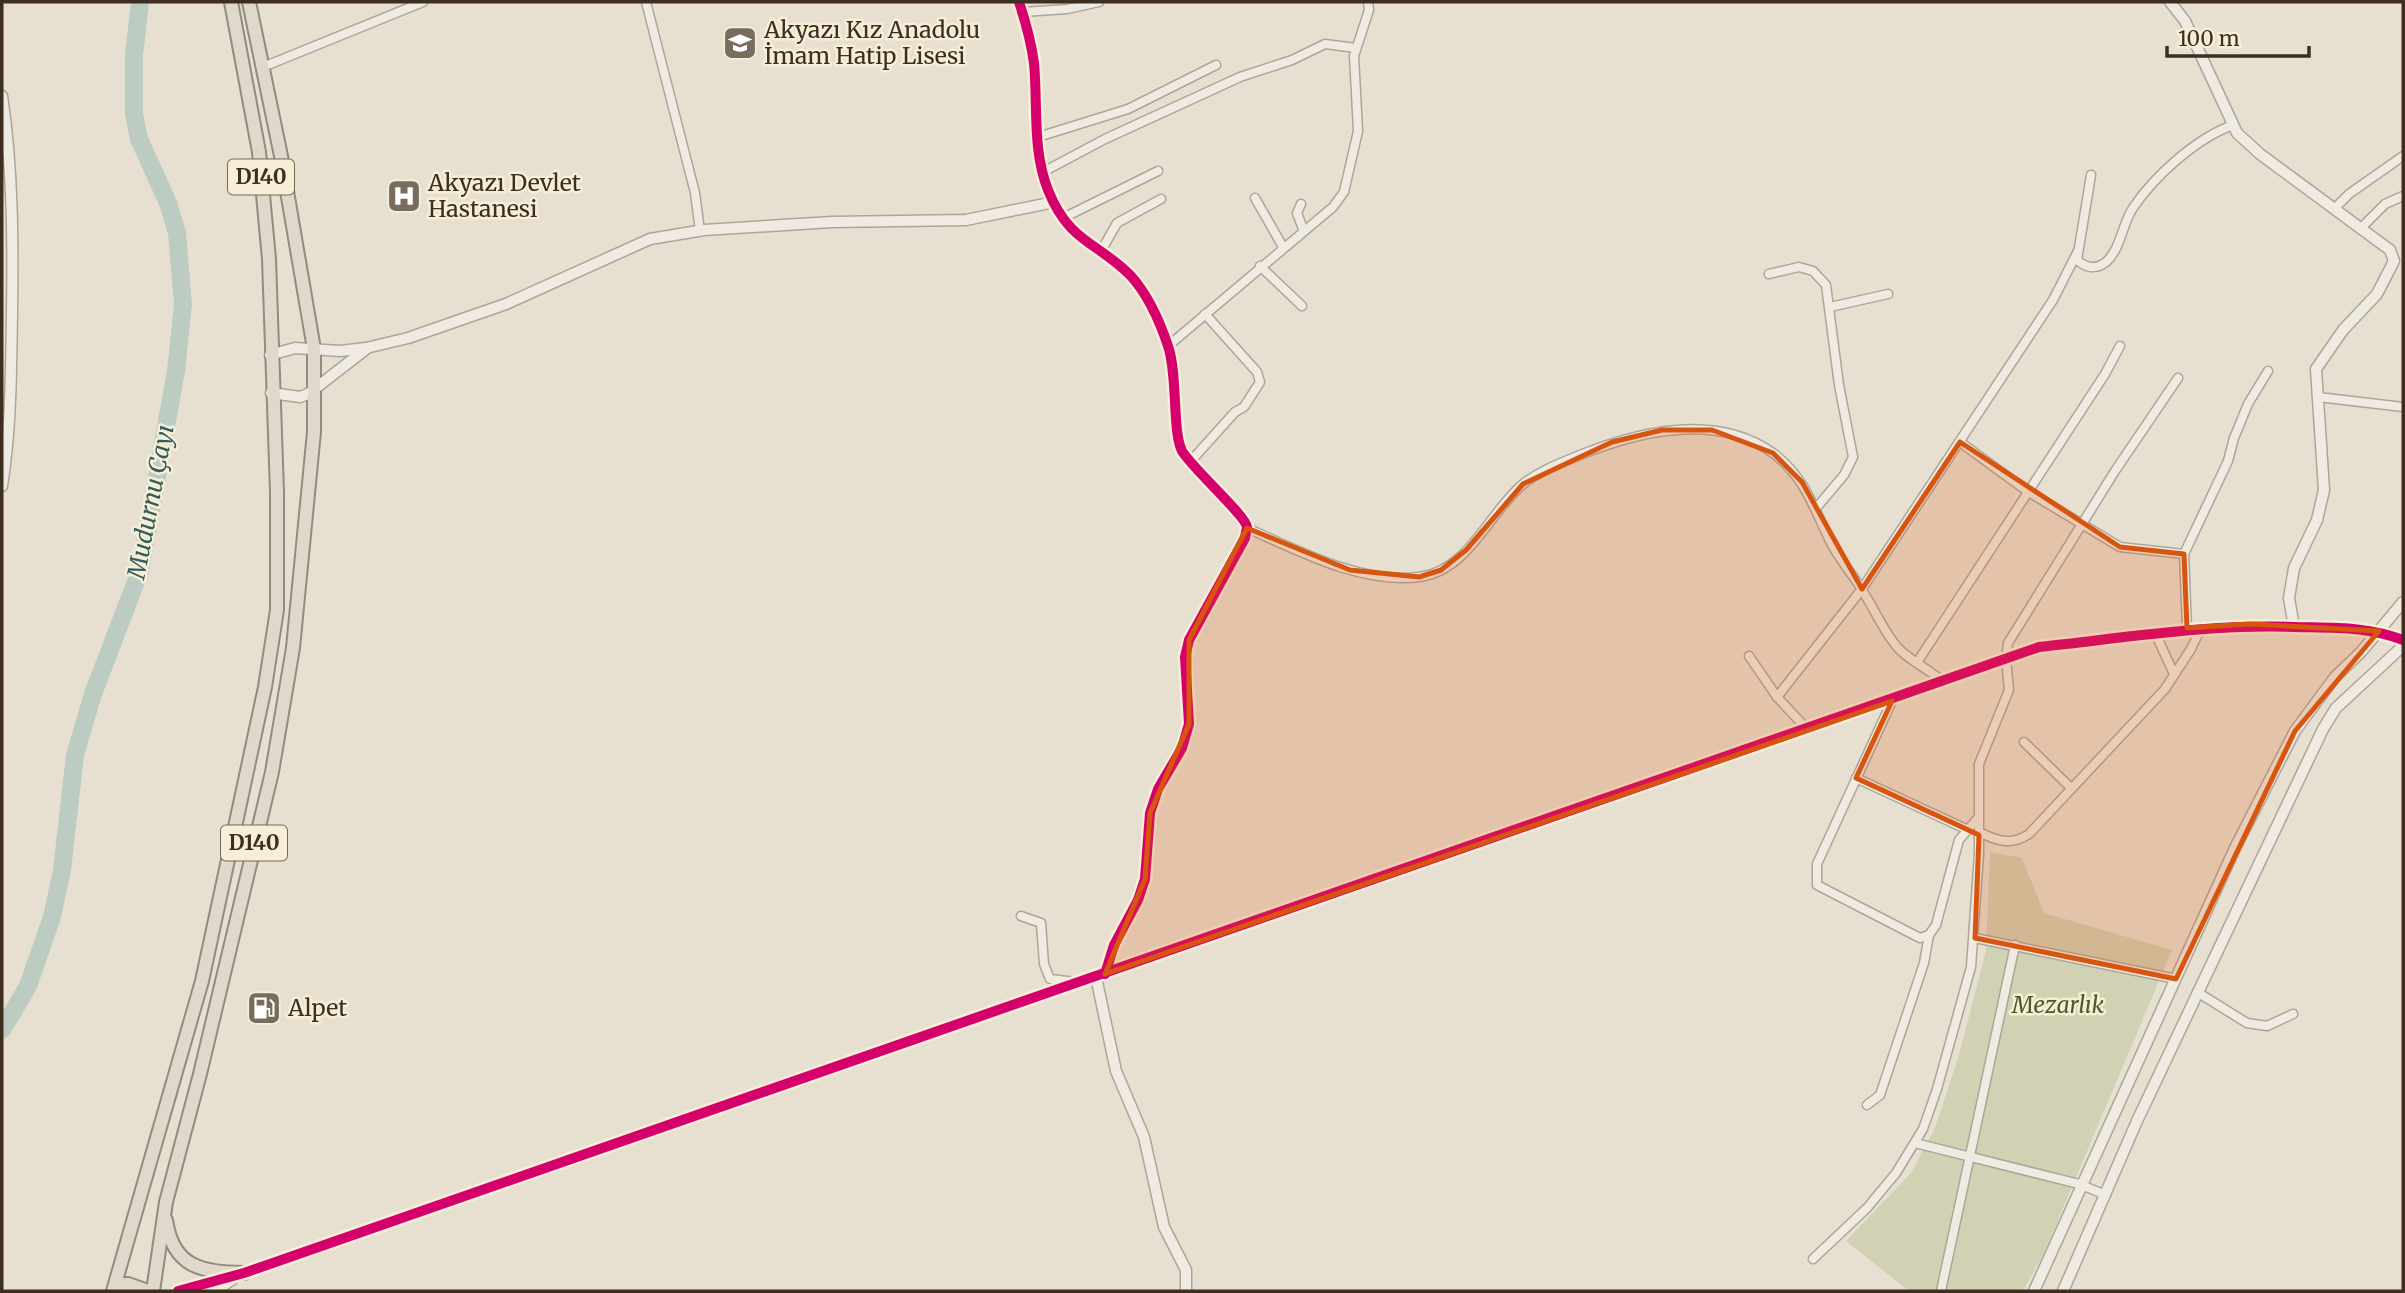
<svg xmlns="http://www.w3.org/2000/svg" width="2405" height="1293" viewBox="0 0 2405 1293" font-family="Merriweather,serif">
<rect width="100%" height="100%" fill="#e7e0d1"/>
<path fill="#d1d1b3" d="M1990 852 2022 858 2044 913 2172 950 2045 1251 2023 1291H1909L1846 1241 1911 1173 1935 1128 1959 1055 1986 951Z"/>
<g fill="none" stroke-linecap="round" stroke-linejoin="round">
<path stroke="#bcccc2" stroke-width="18" d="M2 1030 28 986 52 917 62 870 75 755 93 694 140 571 176 371 183 304 177 233 168 203 139 139 134 114V55L140 2"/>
<g stroke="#ada599" stroke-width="11">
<g id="minor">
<path d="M646 2 695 193 700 231"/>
<path d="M1023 12 1067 9 1099 2"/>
<path d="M263 67 423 2"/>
<path d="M1038 137 1128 109 1216 65"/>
<path d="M1043 172 1105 139 1240 77 1292 60 1325 44 1356 48"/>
<path d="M2091 175 2077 260C2086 268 2096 270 2106 262 2121 249 2122 224 2133 208 2155 175 2197 138 2233 125"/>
<path d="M1255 198 1283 247"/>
<path d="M1301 204 1297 213 1303 229"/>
<path d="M2334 209 2349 194 2403 156"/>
<path d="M1063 218 1158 171"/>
<path d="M2360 229 2385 204 2403 196"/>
<path d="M1100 253 1117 223 1161 199"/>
<path d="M1260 266 1302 306"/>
<path d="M1769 274 1799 267 1813 271 1826 285 1839 385 1853 457 1844 475 1817 507"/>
<path d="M1830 307 1888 294"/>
<path d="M1168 346 1333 207 1344 192 1358 131 1354 56 1369 10 1368 2"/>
<path d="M2318 397 2403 407"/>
<path d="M1960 442 2027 491 2120 547 2184 554"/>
<path d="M1191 461 1235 412 1244 407 1260 382 1257 372 1205 314"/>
<path d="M1247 528C1299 551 1360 584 1419 577 1469 571 1489 512 1523 484 1538 472 1558 464 1575 457 1635 432 1714 411 1773 453 1804 476 1814 508 1830 541 1838 558 1852 573 1862 590 1874 608 1883 631 1898 648 1909 660 1928 669 1941 680"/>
<path d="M2187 628 2184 554 2228 461 2234 438 2248 404 2268 371"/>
<path d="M2156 635 2174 674"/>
<path d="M1749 656 1777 697 1806 728"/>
<path d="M1918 661 2105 374 2120 346"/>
<path d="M1777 697 1862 589 2053 300 2078 251"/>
<path d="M1892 701 1817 864V885L1920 938 1929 935 1936 925 1959 840 1977 819"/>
<path d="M2024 742 2071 788"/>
<path d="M1856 778 1966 829"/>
<path d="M1979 832C1997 841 2011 846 2029 834L2165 689 2191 649 2200 630"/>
<path d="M1021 916 1041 923 1044 964 1050 979 1076 982"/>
<path d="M1975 938 2176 979"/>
<path d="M2197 992 2247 1023 2267 1026 2293 1014"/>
<path d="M1867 1105 1880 1095 1924 963 1929 935"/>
<path d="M1915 1143 2079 1184 2106 1195"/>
<path d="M1813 1259 1867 1208 1896 1173 1923 1129 1937 1089 1971 967 1979 854V764L2009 690 2006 659 2008 643 2115 471 2178 378"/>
<path d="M1941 1291 2015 945"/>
</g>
</g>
<g stroke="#ada599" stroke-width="13">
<g id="tertiary">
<path d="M1019 2C1026 23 1031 41 1034 63 1038 105 1032 150 1048 190 1069 243 1098 242 1131 276 1148 295 1160 322 1168 346 1178 375 1172 431 1182 451 1192 468 1246 516 1247 527 1247 528 1245 537 1245 538L1189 640 1185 657 1189 724 1182 748 1158 789 1150 813 1145 879 1138 900 1114 945 1105 974"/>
<path d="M2170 2 2185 21 2237 133 2260 154 2390 250 2394 261 2377 294 2343 330 2316 369 2324 490 2317 520 2294 568 2289 598 2294 627"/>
<path d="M2 96C13 169 13 242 12 315 11 373 11 429 2 486"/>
<path d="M270 355 295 348 340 351 366 348 408 338 506 304 650 239 704 230 832 222 966 220 1054 202"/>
<path d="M271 393 300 397 308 394 366 349"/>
<path d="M1096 977 1116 1071 1144 1137 1164 1227 1186 1270V1291"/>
<path d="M178 1291 244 1273 2039 647C2124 638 2208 624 2293 627 2332 628 2366 626 2403 640"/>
<path d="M214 1291 232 1280"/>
<path d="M2034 1291 2235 848 2295 731 2335 677 2361 652 2403 602"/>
<path d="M2063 1291 2137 1121 2323 729 2336 708 2403 646"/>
</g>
</g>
<g stroke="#928b80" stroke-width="16">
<g id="trunk">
<path d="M166 1220C173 1268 202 1272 244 1273"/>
<path d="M116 1284H128L148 1291"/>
<path d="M113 1291 202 981 265 687 277 610V492L269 259 259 152 231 2"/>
<path d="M153 1291 166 1202 200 1074 272 772 293 648 314 432V349L281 156 249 2"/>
</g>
</g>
<use href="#minor" stroke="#efebe3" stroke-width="8"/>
<use href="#tertiary" stroke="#efebe3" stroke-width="10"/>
<use href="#trunk" stroke="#e0d9cb" stroke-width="12"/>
<g stroke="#f7eed8" stroke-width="15">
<g id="cycleway">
<path d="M1019 2C1026 23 1031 41 1034 63 1038 105 1032 150 1048 190 1069 243 1098 242 1131 276 1148 295 1160 322 1168 346 1178 375 1172 431 1182 451 1192 468 1246 516 1247 527 1247 528 1245 537 1245 538L1189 640 1185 657 1189 724 1182 748 1158 789 1150 813 1145 879 1138 900 1114 945 1105 974"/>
<path d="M178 1291 244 1273 2039 647C2124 638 2208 624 2293 627 2332 628 2366 626 2403 640"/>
</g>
</g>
<use href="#cycleway" stroke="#d6006c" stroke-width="10"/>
</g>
<path fill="#d7550e" fill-opacity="0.2" stroke="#d7550e" stroke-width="5" stroke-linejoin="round" d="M1662 430H1712L1773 453 1802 482 1862 589 1960 442 2120 547 2184 554 2187 628 2249 624 2379 631 2295 731 2176 979 1975 938 1979 835 1856 778 1892 701 1105 974 1145 879 1150 813 1189 724V640L1247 528 1350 570 1419 577 1441 570 1466 550 1523 484 1612 442Z"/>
<defs>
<g id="school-square" transform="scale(1.75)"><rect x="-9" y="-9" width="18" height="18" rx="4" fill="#786c5e" stroke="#f7eed8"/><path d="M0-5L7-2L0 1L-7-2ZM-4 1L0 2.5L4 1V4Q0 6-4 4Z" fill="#fff"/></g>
<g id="hospital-square" transform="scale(1.75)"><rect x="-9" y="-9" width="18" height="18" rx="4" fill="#786c5e" stroke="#f7eed8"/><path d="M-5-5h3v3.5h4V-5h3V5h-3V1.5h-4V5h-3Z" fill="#fff"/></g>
<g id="fuel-square" transform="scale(1.75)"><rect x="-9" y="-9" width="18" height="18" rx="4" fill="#786c5e" stroke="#f7eed8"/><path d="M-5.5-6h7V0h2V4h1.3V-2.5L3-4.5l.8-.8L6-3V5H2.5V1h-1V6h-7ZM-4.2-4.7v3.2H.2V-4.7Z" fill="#fff"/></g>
</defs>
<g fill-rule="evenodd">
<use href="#school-square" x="740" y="43"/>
<use href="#hospital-square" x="404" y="196"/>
<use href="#fuel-square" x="264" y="1008"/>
</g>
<g text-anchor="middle" stroke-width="5" stroke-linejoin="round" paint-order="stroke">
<g fill="#f7eed8" stroke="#756857" stroke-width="2">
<rect x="228" y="159.5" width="66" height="35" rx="5"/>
<rect x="221" y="825.5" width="66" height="35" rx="5"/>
</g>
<g font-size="21" font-weight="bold" fill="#3d2e20">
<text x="261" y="184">D140</text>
<text x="254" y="850">D140</text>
</g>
<g font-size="23" fill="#3d2e20" stroke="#f7eed8" text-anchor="start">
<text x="764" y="38">Akyazı Kız Anadolu<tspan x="764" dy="26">İmam Hatip Lisesi</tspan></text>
<text x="428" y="191">Akyazı Devlet<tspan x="428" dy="26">Hastanesi</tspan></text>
<text x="288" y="1016">Alpet</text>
</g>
<g font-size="23" font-style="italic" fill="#4d5a26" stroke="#f7eed8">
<text x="2058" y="1013">Mezarlık</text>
</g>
<g font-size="24" font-style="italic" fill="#2f5d5a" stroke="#f7eed8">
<text transform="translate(151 502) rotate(-79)" y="8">Mudurnu Çayı</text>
</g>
</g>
<rect width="2405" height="1293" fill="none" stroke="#3d2e20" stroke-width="7"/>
<path d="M2167 46v10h142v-10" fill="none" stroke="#3d2e20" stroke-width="3.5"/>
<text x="2178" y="46" font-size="21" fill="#3d2e20" stroke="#f7eed8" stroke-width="5" paint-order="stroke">100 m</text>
</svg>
